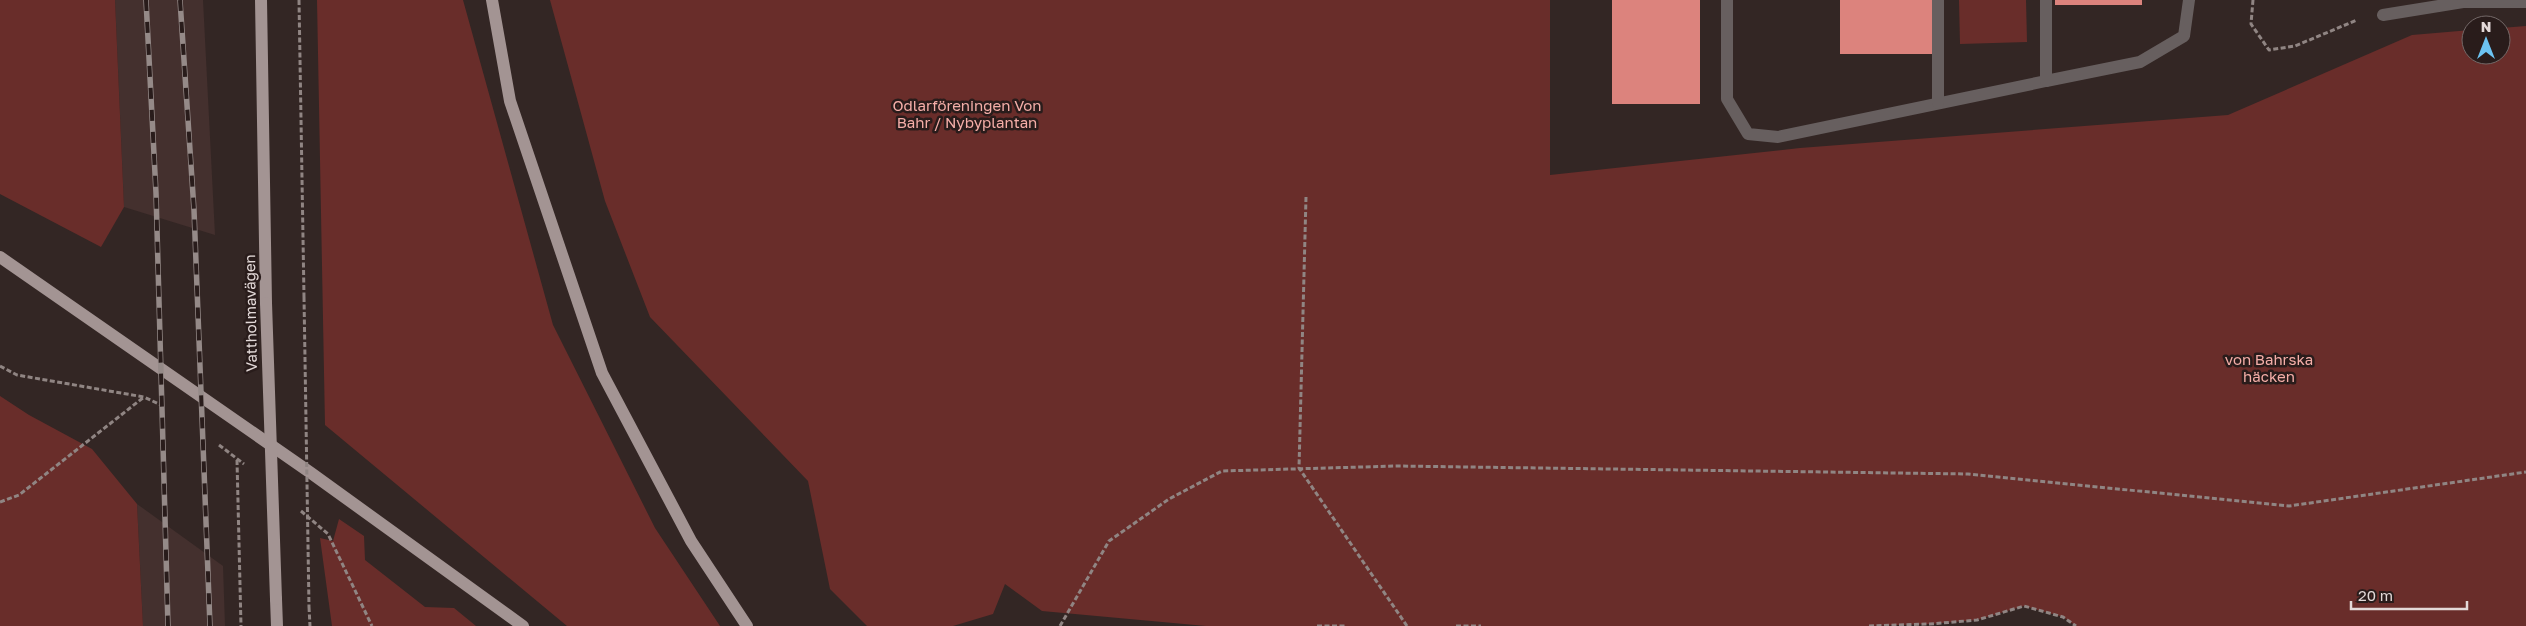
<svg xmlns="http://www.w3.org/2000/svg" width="2526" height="626" viewBox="0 0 2526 626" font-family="'Golos Text',sans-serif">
<rect width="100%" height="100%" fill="#332624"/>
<g fill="#44302e">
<path d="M115 0H203L215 235 124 207Z"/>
<path d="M137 504 223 566 225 626H143Z"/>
</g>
<g fill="#692d2a">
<path d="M0 0H115L124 207 101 247 0 194Z"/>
<path d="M317 0H463L553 325 655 528 720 626H567L325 425Z"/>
<path d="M550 0H1550V175L1800 148 2228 115 2412 35 2471 30V55H2501V28L2526 26V626H2076L2063 617 2024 606 1977 620 1930 624 1869 626H1206L1042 611 1005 584 993 614 953 626H867L830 589 808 481 650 317 605 201Z"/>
<path d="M1959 0H2026L2027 42 1960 44Z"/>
<path d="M0 396 29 415 92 449 137 504 143 626H0Z"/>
<path d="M339 519 364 536 365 560 425 607 454 608 476 626H332L320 538 333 541Z"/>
</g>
<g fill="#dc837d">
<rect x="1612" y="0" width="88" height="104"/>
<rect x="1840" y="0" width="92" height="54"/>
<rect x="2055" y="0" width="87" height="5"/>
</g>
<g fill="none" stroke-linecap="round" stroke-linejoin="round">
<g stroke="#908583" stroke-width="3" stroke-dasharray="5 2.5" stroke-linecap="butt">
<path d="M299 0 304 297"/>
<path d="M2253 0 2251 24 2269 50 2295 46 2357 20"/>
<path d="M1306 197 1299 468 1407 626"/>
<path d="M0 366 17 375 144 397 163 406"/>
<path d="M219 445 244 464"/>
<path d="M237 460 241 626"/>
<path d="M0 502 19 495 144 397"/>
<path d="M301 511 328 534 372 626"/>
<path d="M309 607 310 626"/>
<path d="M1060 626 1109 541 1169 499 1222 471 1397 466 1968 474 2289 506 2526 472"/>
<path d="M1317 626H1345"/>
<path d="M1456 626H1481"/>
<path d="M1869 626 1930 624 1977 620 2024 606 2063 617 2076 626"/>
</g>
<g stroke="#675f5f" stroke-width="12">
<path d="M1727 0V99L1748 134 1778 137 2046 81"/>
<path d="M2046 0V81L2140 62 2184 36 2189 0"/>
<path d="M2383 15 2463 2H2526"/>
<path d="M1938 103V0"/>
</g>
<g stroke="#a39493" stroke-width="12">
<path d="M261 0 266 303"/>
<path d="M492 0 510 101 602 373 691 541 747 626"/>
<path d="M0 257 311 473 523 626"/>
<path d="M276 599 277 626"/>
</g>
<g stroke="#958a88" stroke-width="5.5">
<g id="rail">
<path d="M146 0 156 193 168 626"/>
<path d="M180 0 194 210 210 626"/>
</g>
</g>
<use href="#rail" stroke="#291c1b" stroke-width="4" stroke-dasharray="11" stroke-linecap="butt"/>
<path stroke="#908583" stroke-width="3" stroke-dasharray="5 2.5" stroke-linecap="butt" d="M304 297 309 607"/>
<path stroke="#a39493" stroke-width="12" d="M266 303 276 599"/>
</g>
<g text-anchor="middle" stroke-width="5" stroke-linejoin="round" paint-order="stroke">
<g font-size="15" fill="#f5aea8" stroke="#291c1b">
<text x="967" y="111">Odlarföreningen Von<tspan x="967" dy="17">Bahr / Nybyplantan</tspan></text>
<text x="2269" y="365">von Bahrska<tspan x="2269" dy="17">häcken</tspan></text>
</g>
<g font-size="15" fill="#e3d9d8" stroke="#291c1b">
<text transform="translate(251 313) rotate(-91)" y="5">Vattholmavägen</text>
</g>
</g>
<g transform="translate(2486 40)"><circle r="24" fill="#291c1b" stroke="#736867"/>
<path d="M0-4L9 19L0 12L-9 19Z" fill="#6cc3f2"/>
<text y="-8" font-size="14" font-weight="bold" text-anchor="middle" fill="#e3d9d8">N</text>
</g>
<path d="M2351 601v8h116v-8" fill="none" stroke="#e3d9d8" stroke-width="2.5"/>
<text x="2358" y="601" font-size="15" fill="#e3d9d8" stroke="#291c1b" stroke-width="4" paint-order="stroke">20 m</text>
</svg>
